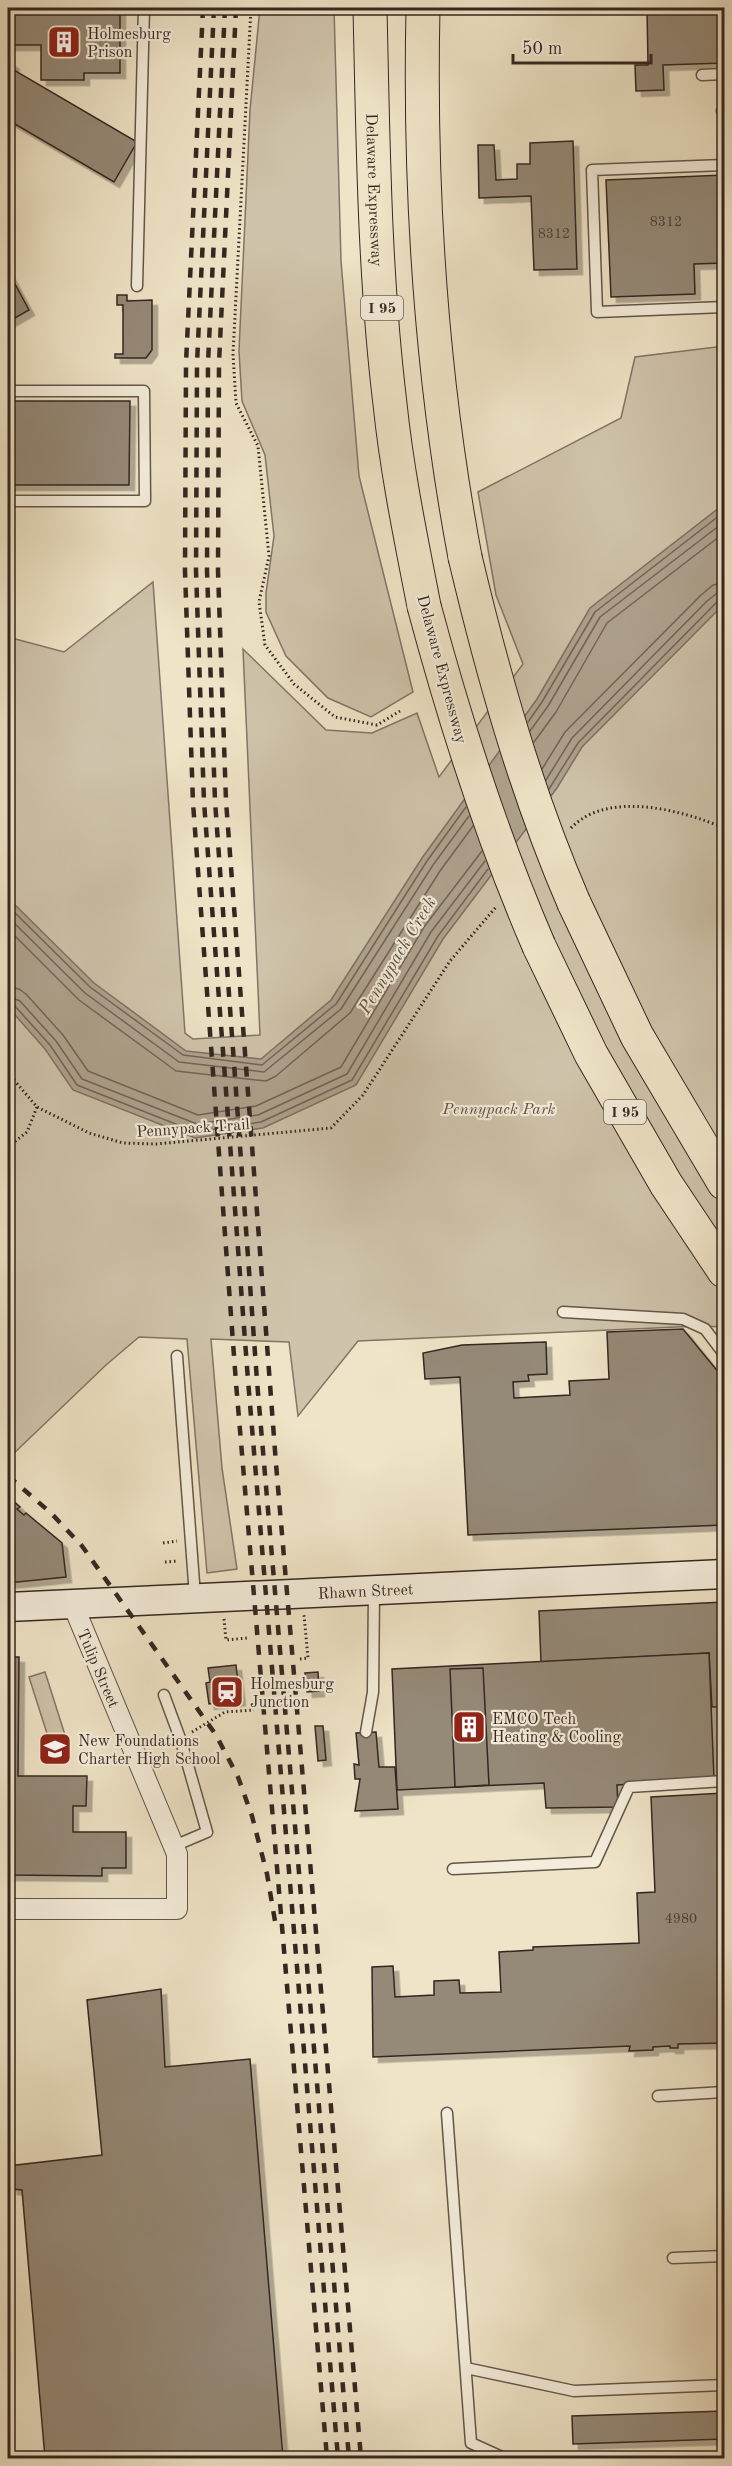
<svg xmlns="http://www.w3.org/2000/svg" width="732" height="2466" viewBox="0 0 732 2466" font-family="'Old Standard TT',serif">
<defs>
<filter id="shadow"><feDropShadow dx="5.5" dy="5.5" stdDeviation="0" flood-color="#0004"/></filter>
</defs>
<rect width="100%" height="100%" fill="#efe4c7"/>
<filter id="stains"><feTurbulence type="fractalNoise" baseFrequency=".00333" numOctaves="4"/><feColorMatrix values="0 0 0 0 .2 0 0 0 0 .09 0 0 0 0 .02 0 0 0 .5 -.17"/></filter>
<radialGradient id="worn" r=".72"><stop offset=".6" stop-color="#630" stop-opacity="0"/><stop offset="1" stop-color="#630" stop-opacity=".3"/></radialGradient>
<g fill="#cfc4ab" stroke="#827566" stroke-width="1.5">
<path d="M260 8H334L341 261 359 476 413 692 371 717 328 698 286 656 266 612V593L274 536 265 455 242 401 239 351 250 110Z"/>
<path d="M724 346V1327L700 1326 358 1341 298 1416 289 1342 211 1339 222 1468 237 1569 207 1573 187 1339 139 1337 106 1365 10 1457 8 1455V637L64 652 153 582 185 1033 193 1039 260 1035 243 649 326 730 372 733 417 713 439 777 523 664 496 595 478 492 621 418 635 357Z"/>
<path d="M45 1672 66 1738 50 1743 29 1677Z"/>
</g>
<path fill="#afa38f" stroke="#7e7163" stroke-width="1.5" d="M724 504V604L582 747 557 788 443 939 356 1085 263 1128 195 1138 73 1090 45 1049 8 1007V898L94 983 186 1051 261 1059 331 1000 422 858 537 699 590 608Z"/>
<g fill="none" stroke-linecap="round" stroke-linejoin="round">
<g stroke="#726458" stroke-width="1.5">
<path d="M528 722 542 702 595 612 724 512"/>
<path d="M530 731 548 706 600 617 724 522"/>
<path d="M534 742 556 712 607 623 724 533"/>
<path d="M542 769 565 732 701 595 713 585 724 583"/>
<path d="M546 780 572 738 707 601 716 594 724 592"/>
<path d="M549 789 578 743 712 607 719 600H724"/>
<path d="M8 906 90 987 183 1055 262 1065 336 1004 427 861 466 807"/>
<path d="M8 917 85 993 179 1062 264 1072 341 1009 433 865 469 816"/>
<path d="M8 929 79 1000 176 1071 266 1081 276 1076 350 1013 440 871 473 826"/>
<path d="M8 987 19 989 26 994 63 1035 88 1071 198 1115 256 1106 341 1067 424 927 482 851"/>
<path d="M8 996 20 1001 56 1041 82 1079 197 1124 258 1115 347 1074 431 932 485 861"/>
<path d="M8 1003 14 1005 50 1045 77 1085 196 1132 261 1122 352 1080 438 936 488 869"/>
</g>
</g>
<g fill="#958977" stroke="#342621" stroke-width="1.5" filter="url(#shadow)">
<path d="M8 8H120V73H84V80H41V45H8Z"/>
<path d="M647 8H724V63L663 65 664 90 636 91 635 65H648Z"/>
<path d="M8 60 14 64 12 69 137 142 114 182 8 120Z"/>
<path d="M573 141 577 269 534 270 531 196 479 198 478 145H494L496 180 517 179V164H530V143Z"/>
<path d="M724 175V263L694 264 695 294 611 297 606 180Z"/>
<path d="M8 271 29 310 8 322Z"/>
<path d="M117 295H127V301L152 300V350L146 358H115V354H123V305H117Z"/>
<path d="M8 401H130L129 485H8Z"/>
<path d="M683 1329 724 1379V1525L468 1535 460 1377 425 1379 423 1353 462 1345 546 1342 547 1374 528 1375 529 1381 513 1382 514 1398 570 1395 569 1381 609 1379 607 1332Z"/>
<path d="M8 1496 20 1507 17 1509 24 1515 26 1513 62 1543 66 1577 8 1583Z"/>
<path d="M724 1602V1707H712L709 1653 541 1662 539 1611Z"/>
<path d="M709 1653 714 1779 617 1785 618 1807 546 1808 544 1783 397 1790 392 1669Z"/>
<path d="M8 1657H19L18 1776H87L86 1806H73V1832H126V1868H102V1876L8 1875Z"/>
<path d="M236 1665 240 1700 209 1704 206 1683 210 1682 208 1668Z"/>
<path d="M483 1668 489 1785 455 1787 450 1669Z"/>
<path d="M318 1672 319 1691 307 1692 305 1673Z"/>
<path d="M315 1726H323L326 1760 318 1761Z"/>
<path d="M376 1732 379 1767H395L398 1809 355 1811 360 1779H355L354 1764 359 1765 356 1733Z"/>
<path d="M724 1793V2043L678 2044V2048H670V2046L653 2047V2050L629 2051 630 2046 373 2057 372 1967 393 1966 395 1997 434 1995V1981L459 1980 460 1993 501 1992 499 1952 533 1950V1947L639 1943 637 1893 655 1892 651 1797Z"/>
<path d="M161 1989 165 2067 250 2059 283 2458H45L22 2190 12 2189 8 2166 102 2155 87 2000Z"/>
<path d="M724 2411V2439L573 2444 572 2416Z"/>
</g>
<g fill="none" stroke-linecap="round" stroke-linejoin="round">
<g stroke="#63564a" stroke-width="13">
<g id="service">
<path d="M702 75 724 74"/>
<path d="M722 111H724"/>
<path d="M724 165 592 170 597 312 724 307"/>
<path d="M137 286 144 8"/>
<path d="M8 391H144L145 501H8"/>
<path d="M563 1312 683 1319 705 1329 724 1354"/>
<path d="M177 1356 195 1596"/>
<path d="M164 1695 181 1741 207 1832 174 1846"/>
<path d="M366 1732 373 1692 374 1592"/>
<path d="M453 1869 595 1862 629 1787 724 1781"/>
<path d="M658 2096 724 2092"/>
<path d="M447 2113 471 2443 504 2458"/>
<path d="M673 2258 724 2256"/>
<path d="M466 2368 574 2391 724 2385"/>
</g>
</g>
<g stroke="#63564a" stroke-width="22">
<path id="minor" d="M8 1909H177V1854L73 1605"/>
</g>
<g stroke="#342621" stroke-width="31">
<g id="secondary">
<path id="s1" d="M8 1607 724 1574"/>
</g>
</g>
<g stroke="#342621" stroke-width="35">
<g id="motorway">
<path id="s2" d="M370 8C373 139 374 272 390 404 397 472 411 539 424 606"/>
<path d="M423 8C419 192 431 376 465 557"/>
<path d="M574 903 637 1036 724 1183"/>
<path d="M539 946 591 1054 666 1184 724 1271"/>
</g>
</g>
<g stroke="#342621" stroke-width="3" stroke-dasharray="1.5 3" stroke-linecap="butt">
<path d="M251 8 233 354 236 403 258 446 269 556 259 602 265 645 294 684 335 717 377 725 400 711"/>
<path d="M571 828C607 790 682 810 724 828"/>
<path d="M8 1073 37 1107 89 1133 123 1143 156 1144 331 1128 363 1095 450 961 496 907"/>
<path d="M8 1147 27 1132 37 1107"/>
<path d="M163 1543 177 1541"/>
<path d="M165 1562 178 1561"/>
<path d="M224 1619 226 1640 247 1638"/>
<path d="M300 1659 308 1658 304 1615"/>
<path d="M192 1732 225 1712 254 1710"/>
</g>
<use href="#service" stroke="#f5eddb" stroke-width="10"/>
<use href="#minor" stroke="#f5eddb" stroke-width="20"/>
<use href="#secondary" stroke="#f5eddb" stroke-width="28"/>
<use href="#motorway" stroke="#efe4c7" stroke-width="33"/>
<g stroke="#342621" stroke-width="4.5" stroke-dasharray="10 10" stroke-linecap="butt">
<path d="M203 8 186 363 185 571 193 803 236 1383 327 2458"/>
<path d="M214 8 197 363 196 571 204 802 248 1380 338 2458"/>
<path d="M225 8 208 363 207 571 215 801 257 1381 349 2458"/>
<path d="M236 8 219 363 218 571 226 801 276 1464 361 2458"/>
<path d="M8 1476 51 1513 82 1546 216 1735 238 1777 252 1816 267 1874 275 1921"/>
</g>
<g stroke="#342621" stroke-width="35" stroke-linecap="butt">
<g id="motorway-bridge">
<path d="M465 557C493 675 526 792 574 903"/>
<path d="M424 606C455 722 491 835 539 946"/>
</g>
</g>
<use href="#motorway-bridge" stroke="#efe4c7" stroke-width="33"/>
</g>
<defs>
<g id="building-square" transform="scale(1.725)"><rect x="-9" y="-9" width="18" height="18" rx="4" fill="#8f2418" stroke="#f5eddb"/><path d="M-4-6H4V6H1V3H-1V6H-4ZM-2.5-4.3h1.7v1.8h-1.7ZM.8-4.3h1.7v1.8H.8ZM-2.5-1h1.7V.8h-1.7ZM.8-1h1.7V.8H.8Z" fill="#fff"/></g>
<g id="station-square" transform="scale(1.725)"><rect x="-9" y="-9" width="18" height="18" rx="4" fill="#8f2418" stroke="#f5eddb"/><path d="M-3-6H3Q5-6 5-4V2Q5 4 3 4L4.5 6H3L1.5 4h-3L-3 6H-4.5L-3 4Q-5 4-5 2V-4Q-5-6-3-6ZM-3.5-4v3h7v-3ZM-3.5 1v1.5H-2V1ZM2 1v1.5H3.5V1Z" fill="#fff"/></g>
<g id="school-square" transform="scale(1.725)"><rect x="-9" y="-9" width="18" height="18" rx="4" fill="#8f2418" stroke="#f5eddb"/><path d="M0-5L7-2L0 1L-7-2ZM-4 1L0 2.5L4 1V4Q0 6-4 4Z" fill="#fff"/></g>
</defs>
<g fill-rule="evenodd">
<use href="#building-square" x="64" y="42"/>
<use href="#station-square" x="227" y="1692"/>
<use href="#building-square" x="469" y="1727"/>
<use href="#school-square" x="55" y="1749"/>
</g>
<g text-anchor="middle" stroke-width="4.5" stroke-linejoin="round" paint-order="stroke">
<g font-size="14" fill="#4c3f36">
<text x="666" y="226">8312</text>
<text x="554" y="238">8312</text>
<text x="681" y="1923">4980</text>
</g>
<g fill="#f5eddb" stroke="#6e6259" stroke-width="1.5">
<rect x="361" y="296" width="42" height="24" rx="4.5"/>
<rect x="604" y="1100" width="42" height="24" rx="4.5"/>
</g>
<g font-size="15" font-weight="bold" fill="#342621">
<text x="382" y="313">I 95</text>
<text x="625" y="1117">I 95</text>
</g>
<g font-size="16" fill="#342621" stroke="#f5eddb" text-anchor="start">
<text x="87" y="39">Holmesburg<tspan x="87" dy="18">Prison</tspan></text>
<text x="250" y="1689">Holmesburg<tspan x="250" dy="18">Junction</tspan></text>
<text x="492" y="1724">EMCO Tech<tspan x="492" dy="18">Heating &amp; Cooling</tspan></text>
<text x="78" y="1746">New Foundations<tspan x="78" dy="18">Charter High School</tspan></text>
</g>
<g font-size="16" fill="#342621" stroke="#f5eddb">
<text dy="6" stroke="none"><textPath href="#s2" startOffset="182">Delaware Expressway</textPath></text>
<text transform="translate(443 669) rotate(75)" y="6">Delaware Expressway</text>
<text transform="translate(193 1127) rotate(-4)" y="6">Pennypack Trail</text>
<text dy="6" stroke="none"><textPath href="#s1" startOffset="358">Rhawn Street</textPath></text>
<text transform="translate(99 1668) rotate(67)" y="6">Tulip Street</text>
</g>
<g font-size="16" font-style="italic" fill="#5b4e44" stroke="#f5eddb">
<text x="499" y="1114">Pennypack Park</text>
</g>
<g font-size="18" font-style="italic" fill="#594c42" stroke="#f5eddb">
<text transform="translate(397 955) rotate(-59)" y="6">Pennypack Creek</text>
</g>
</g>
<rect width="732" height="2466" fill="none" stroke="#efe4c7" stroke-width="30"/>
<rect x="9" y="9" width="714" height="2448" fill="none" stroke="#342621" stroke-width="3"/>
<rect x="15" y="15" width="702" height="2436" fill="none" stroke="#342621" stroke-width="1.5"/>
<path d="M513 54v9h138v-9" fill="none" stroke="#342621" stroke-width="3"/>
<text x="522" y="54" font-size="18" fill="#342621" stroke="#f5eddb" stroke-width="4.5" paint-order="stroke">50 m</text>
<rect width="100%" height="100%" filter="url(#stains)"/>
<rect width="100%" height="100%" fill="url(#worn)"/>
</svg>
